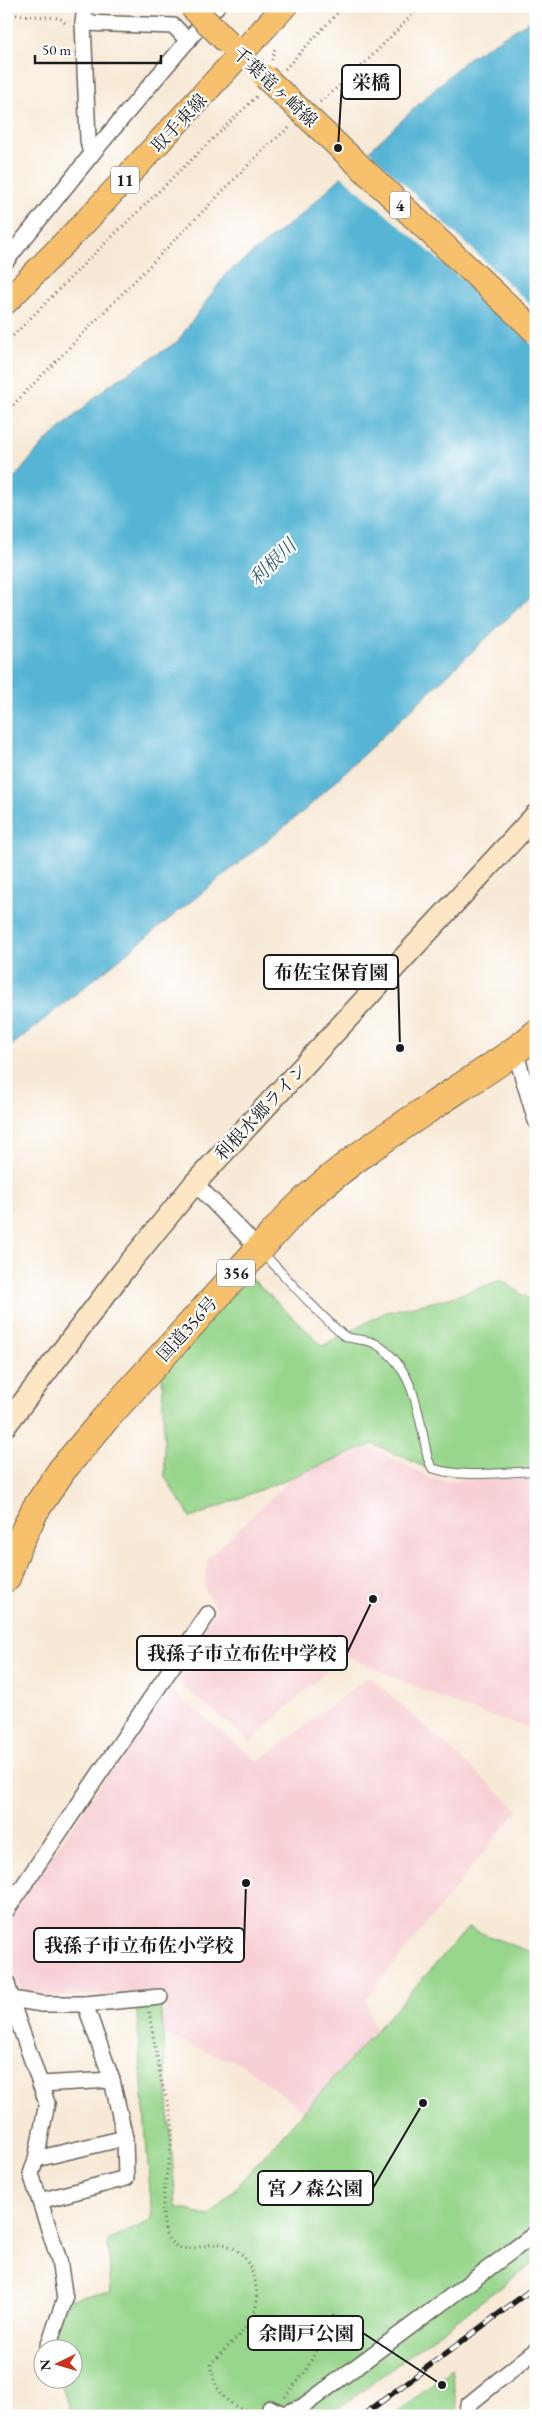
<svg xmlns="http://www.w3.org/2000/svg" width="542" height="2422" viewBox="0 0 542 2422" font-family="'EB Garamond','Noto Serif JP',serif">
<rect width="100%" height="100%" fill="#fff"/>
<filter id="ink" filterUnits="userSpaceOnUse"><feTurbulence type="fractalNoise" baseFrequency=".02" numOctaves="2"/><feDisplacementMap in="SourceGraphic" scale="10" xChannelSelector="R" yChannelSelector="G"/><feConvolveMatrix kernelMatrix="1 2 1 2 8 2 1 2 1" color-interpolation-filters="sRGB"/></filter>
<filter id="wash" filterUnits="userSpaceOnUse"><feTurbulence type="fractalNoise" baseFrequency=".0096" numOctaves="4" result="noise"/><feDisplacementMap in="SourceGraphic" scale="20" xChannelSelector="R" yChannelSelector="G"/><feGaussianBlur stdDeviation="1.12" result="paint"/><feColorMatrix in="noise" values="0 0 0 0 0 0 0 0 0 0 0 0 0 0 0 0 0 1.4 0 .05"/><feComposite in="paint" operator="in"/></filter>
<g filter="url(#wash)">
<rect width="100%" height="100%" fill="#f7e9d6"/>
<g fill="#f7cfd4">
<path d="M371 1447 430 1478 447 1481 536 1477V1730L467 1709 343 1655 251 1742 172 1677 217 1610 204 1588 208 1558 294 1476Z"/>
<path d="M369 1676 518 1810 366 1999 377 2038 308 2114 243 2065 164 2035 160 2028 166 2009 164 1992 40 1997 22 1992 6 1957V1923L168 1687 258 1762Z"/>
</g>
<g fill="#97d68c" stroke="#5a7954">
<path d="M249 1276 323 1346 386 1312 450 1298 501 1280 536 1304V1474L436 1472 373 1444 191 1518 165 1477 162 1373Z"/>
<path d="M468 1928 536 1954V2260L329 2416H73L59 2380H72V2350H47L65 2299 111 2292 108 2241 152 2220 136 1999 160 1997 176 2207 210 2216Z"/>
<path d="M451 2368 458 2416H394Z"/>
</g>
<path fill="#57b5d5" stroke="#3a6878" d="M536 17V591L306 809 6 1050V488L43 444 108 386 177 342 226 274 303 213 467 59Z"/>
<path fill="#f7e9d6" d="M367 149 536 310V348L496 309 340 175Z"/>
</g>
<g filter="url(#ink)">
<g fill="none" stroke-linecap="round" stroke-linejoin="round">
<g stroke="#69645d" stroke-width="10">
<path id="lane" d="M262 1252C287 1278 316 1312 343 1335 351 1341 366 1338 376 1344 416 1368 419 1418 428 1459L432 1468C464 1479 502 1472 536 1471"/>
</g>
<g stroke="#69645d" stroke-width="18">
<g id="street">
<path d="M85 6 83 23 88 140 91 155"/>
<path d="M83 23 174 26 188 41"/>
<path d="M6 261 91 155 217 6"/>
<path d="M515 1051 536 1121"/>
<path d="M195 1183 259 1249"/>
<path d="M6 1911 208 1614"/>
<path d="M6 1980 16 2015 47 2103 36 2159 125 2138"/>
<path d="M6 1998 42 2004H85L160 1997"/>
<path d="M40 2084 112 2080"/>
<path d="M36 2159 31 2174 59 2260 65 2299 47 2349"/>
<path d="M40 2201 126 2178 125 2138 112 2080 85 2004"/>
<path d="M270 2408 283 2414 302 2407 536 2233"/>
<path d="M466 2416 468 2405 536 2350"/>
</g>
</g>
<g stroke="#69645d" stroke-width="24">
<path id="secondary" d="M6 1425 123 1271 195 1183 536 815"/>
</g>
<g stroke="#69645d" stroke-width="26">
<path id="primary" d="M6 302 86 221 285 6"/>
</g>
<g stroke="#69645d" stroke-width="30">
<path id="highway" d="M6 1578 17 1547 35 1510 62 1470 105 1419 292 1213C342 1163 400 1128 458 1089 484 1072 512 1055 536 1034"/>
</g>
<g stroke="#69645d" stroke-width="3" stroke-dasharray="1 4" stroke-linecap="butt">
<path d="M6 14 60 18 65 23H68"/>
<path d="M272 60 275 48"/>
<path d="M285 69 344 6"/>
<path d="M320 102 358 70 421 6"/>
<path d="M6 343 84 264 257 96"/>
<path d="M6 412 268 145 290 127"/>
<path d="M149 2012C153 2035 157 2059 162 2083 165 2096 171 2109 172 2123 174 2158 156 2197 166 2233 168 2240 174 2246 181 2248 195 2251 211 2241 226 2245 254 2252 265 2301 250 2322 239 2338 223 2350 211 2364 213 2391 229 2409 255 2412"/>
<path d="M285 2397 306 2371 335 2312"/>
</g>
<use href="#lane" stroke="#fff" stroke-width="8"/>
<use href="#street" stroke="#fff" stroke-width="15"/>
<use href="#secondary" stroke="#fce6c4" stroke-width="21"/>
<use href="#primary" stroke="#f7c06c" stroke-width="24"/>
<use href="#highway" stroke="#f7c06c" stroke-width="28"/>
<g stroke="#1c1c1c" stroke-width="5.5">
<path id="rail" d="M362 2416 536 2286"/>
</g>
<use href="#rail" stroke="#fff" stroke-width="4" stroke-dasharray="11" stroke-linecap="butt"/>
<g stroke="#69645d" stroke-width="26" stroke-linecap="butt">
<g id="primary-bridge">
<path d="M191 6 228 43"/>
<path d="M265 77 536 332"/>
</g>
</g>
<use href="#primary-bridge" stroke="#f7c06c" stroke-width="24"/>
</g>
</g>
<g text-anchor="middle" stroke-width="4.5" stroke-linejoin="round" paint-order="stroke">
<g fill="#fff" stroke="#606060" stroke-width="1">
<rect x="111" y="166.5" width="28" height="27" rx="4"/>
<rect x="390" y="191.5" width="20" height="27" rx="4"/>
<rect x="217" y="1259.5" width="38" height="27" rx="4"/>
</g>
<g font-size="16" font-weight="bold" fill="#1c1c1c">
<text x="125" y="186">11</text>
<text x="400" y="211">4</text>
<text x="236" y="1279">356</text>
</g>
<g font-size="18" fill="#1c1c1c" stroke="#fff">
<text transform="translate(275 87) rotate(43)" y="6">千葉竜ヶ崎線</text>
<text transform="translate(179 123) rotate(-47)" y="6">取手東線</text>
<text transform="translate(261 1112) rotate(-47)" y="6">利根水郷ライン</text>
<text transform="translate(187 1329) rotate(-48)" y="6">国道356号</text>
</g>
<g font-size="19" font-style="italic" fill="#37616f" stroke="#fff">
<text transform="translate(272 562) rotate(-45)" y="7">利根川</text>
</g>
</g>
<path fill="none" stroke="#1c1c1c" stroke-width="2" d="M338 148L342 82M400 1048L398 972M373 1599L347 1653M246 1883L244 1945M423 2103L373 2188M442 2385L363 2333"/>
<g fill="#1c1c1c" stroke="#fff" stroke-width="2">
<circle cx="338" cy="148" r="5"/>
<circle cx="400" cy="1048" r="5"/>
<circle cx="373" cy="1599" r="5"/>
<circle cx="246" cy="1883" r="5"/>
<circle cx="423" cy="2103" r="5"/>
<circle cx="442" cy="2385" r="5"/>
</g>
<g fill="#fff" stroke="#1c1c1c" stroke-width="2">
<rect x="342" y="65" width="58" height="34" rx="5"/>
<rect x="264" y="955" width="134" height="34" rx="5"/>
<rect x="137" y="1636" width="210" height="34" rx="5"/>
<rect x="34" y="1928" width="210" height="34" rx="5"/>
<rect x="258" y="2171" width="115" height="34" rx="5"/>
<rect x="248" y="2316" width="115" height="34" rx="5"/>
</g>
<g font-size="19" text-anchor="middle" font-weight="bold" fill="#1c1c1c">
<text x="371" y="89">栄橋</text>
<text x="331" y="979">布佐宝保育園</text>
<text x="242" y="1660">我孫子市立布佐中学校</text>
<text x="139" y="1952">我孫子市立布佐小学校</text>
<text x="315" y="2195">宮ノ森公園</text>
<text x="306" y="2340">余間戸公園</text>
</g>
<rect width="542" height="2422" fill="none" stroke="#fff" stroke-width="25"/>
<g transform="translate(58 2364) rotate(265)"><circle r="24" fill="#ffffff" stroke="#a4a4a4"/>
<path d="M0-4L9 19L0 12L-9 19Z" fill="#c8321e"/>
<text y="-8" font-size="14" font-weight="bold" text-anchor="middle" fill="#1c1c1c">N</text>
</g>
<path d="M35 55v8h126v-8" fill="none" stroke="#1c1c1c" stroke-width="2.5"/>
<text x="42" y="55" font-size="15" fill="#1c1c1c" stroke="#ffffff" stroke-width="4" paint-order="stroke">50 m</text>
</svg>
